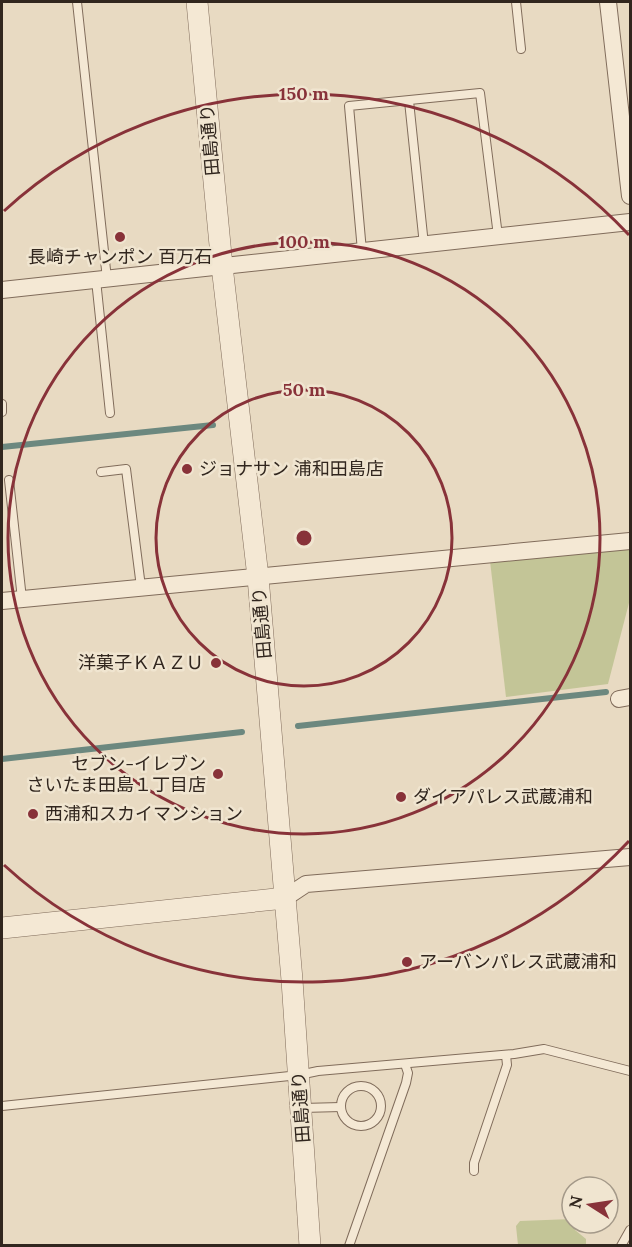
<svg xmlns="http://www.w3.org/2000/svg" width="632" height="1247" viewBox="0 0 632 1247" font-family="Lora,'Noto Sans JP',serif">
<rect width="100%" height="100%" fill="#e8dac2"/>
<g fill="#c3c597">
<path d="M630 545V599L608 684 506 697 490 561Z"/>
<path d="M572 1219 575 1230 586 1239V1245H518L516 1226 520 1221Z"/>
</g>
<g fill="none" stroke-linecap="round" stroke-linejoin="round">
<g stroke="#6c887f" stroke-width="6">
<path d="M2 447 213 425"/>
<path d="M298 726 606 692"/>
<path d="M2 759 242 732"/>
</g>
<g stroke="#806c5b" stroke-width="10">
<g id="service">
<path d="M77 2 107 279"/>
<path d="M516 2 521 49"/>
<path d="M409 101 424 245"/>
<path d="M362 251 349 106 480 93 498 236"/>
<path d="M96 280 110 413"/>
<path d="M2 404V412"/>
<path d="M101 472 126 469 141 587"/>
<path d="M9 480 22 599"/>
<circle cx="361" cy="1106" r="20"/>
<path d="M2 1106 299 1075 318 1071 514 1054 544 1049 630 1071"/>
<path d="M302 1108 341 1107"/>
<path d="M474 1171V1163L507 1065 506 1055"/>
<path d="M349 1246 406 1083 408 1073 405 1064"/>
<path d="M621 1246 630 1230"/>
</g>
</g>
<g stroke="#806c5b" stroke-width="18">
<g id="minor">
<path d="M608 2 630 196"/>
<path d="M2 290 630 222"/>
<path d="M2 601 630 541"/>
<path d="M619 699 630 697"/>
<path d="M285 898 306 884 630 857"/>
</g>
</g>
<g stroke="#806c5b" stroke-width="22">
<g id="tertiary">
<path d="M197 2 222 266 258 577 292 980 310 1246"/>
<path d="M2 928 285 898"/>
</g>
</g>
<use href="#service" stroke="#f4e8d4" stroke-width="8"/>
<use href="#minor" stroke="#f4e8d4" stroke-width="16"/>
<use href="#tertiary" stroke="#f4e8d4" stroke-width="21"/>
</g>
<g fill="none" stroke="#883239" stroke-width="3">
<circle cx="304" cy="538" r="148"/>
<circle cx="304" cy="538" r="296"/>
<path d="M629 841A444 444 0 0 1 4 865M4 211A444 444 0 0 1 629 235"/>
</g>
<g fill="#883239" stroke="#f0e5d0" stroke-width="2">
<circle cx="120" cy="237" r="6"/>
<circle cx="187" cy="469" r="6"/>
<circle cx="216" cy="663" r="6"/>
<circle cx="218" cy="774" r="6"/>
<circle cx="401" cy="797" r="6"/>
<circle cx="33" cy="814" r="6"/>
<circle cx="407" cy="962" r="6"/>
</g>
<g text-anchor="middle" stroke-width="5" stroke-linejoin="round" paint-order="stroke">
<g font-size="18" fill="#31261e" stroke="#f0e5d0">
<text transform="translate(210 140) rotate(-95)" y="6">田島通り</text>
<text transform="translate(262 623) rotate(-95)" y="6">田島通り</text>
<text transform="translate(301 1107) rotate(-94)" y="6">田島通り</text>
</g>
<g font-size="18" fill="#31261e" stroke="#f0e5d0" text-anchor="start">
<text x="120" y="263" text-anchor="middle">長崎チャンポン 百万石</text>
<text x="199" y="475">ジョナサン 浦和田島店</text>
<text x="204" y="669" text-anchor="end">洋菓子ＫＡＺＵ</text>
<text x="206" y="770" text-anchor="end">セブン-イレブン<tspan x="206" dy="21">さいたま田島１丁目店</tspan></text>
<text x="413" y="803">ダイアパレス武蔵浦和</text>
<text x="45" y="820">西浦和スカイマンション</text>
<text x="419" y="968">アーバンパレス武蔵浦和</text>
</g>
</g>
<circle cx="304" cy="538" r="9" fill="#883239" stroke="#f0e5d0" stroke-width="3"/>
<g font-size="18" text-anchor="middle" font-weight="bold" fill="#883239" stroke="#f0e5d0" stroke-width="5" stroke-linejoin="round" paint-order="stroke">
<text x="304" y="100">150 m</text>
<text x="304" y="248">100 m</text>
<text x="304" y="396">50 m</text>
</g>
<rect width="632" height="1247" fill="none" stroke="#31261e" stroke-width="6"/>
<g transform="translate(590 1205) rotate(282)"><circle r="28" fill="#f0e5d0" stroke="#a49989" stroke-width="1.5"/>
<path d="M0-4.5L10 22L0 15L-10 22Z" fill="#883239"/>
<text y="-9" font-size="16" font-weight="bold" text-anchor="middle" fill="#31261e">N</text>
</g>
</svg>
